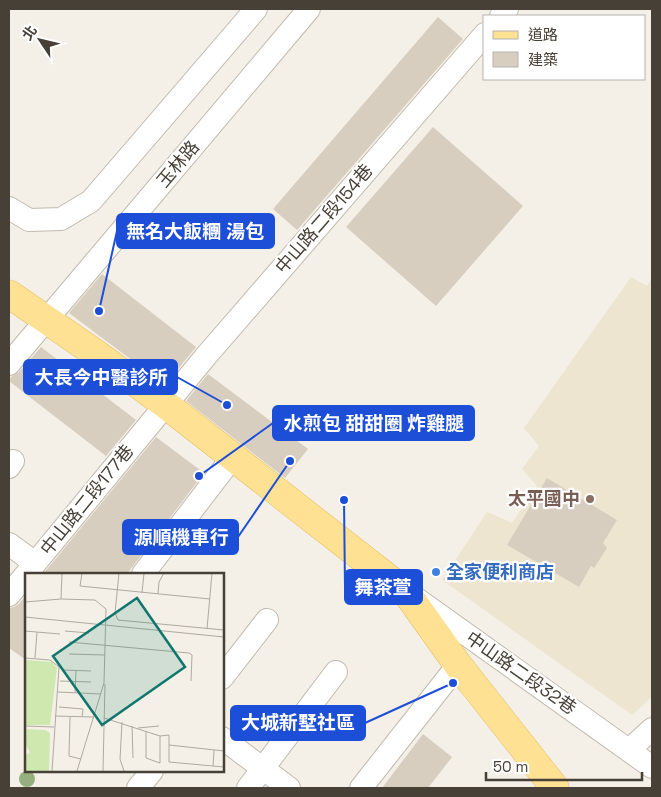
<svg xmlns="http://www.w3.org/2000/svg" width="661" height="797" viewBox="0 0 661 797" font-family="'Space Grotesk','Noto Sans TC',sans-serif">
<rect width="100%" height="100%" fill="#f4f0e7"/>
<path fill="#ede5d0" d="M631 277 647 286 652 278V697L632 715 442 580 487 512 512 523 537 486 522 469 539 446 524 428Z"/>
<g fill="#d8cebf">
<path d="M438 17 463 39 297 230 273 209Z"/>
<path d="M433 127 523 206 436 306 346 227Z"/>
<path d="M102 274 196 347 165 385 69 313Z"/>
<path d="M41 347 136 420 106 456 9 381 11 377 19 372Z"/>
<path d="M208 374 308 449 285 478 186 401Z"/>
<path d="M156 437 204 473 127 574H43Z"/>
<path d="M547 478 617 520 603 543 607 548 594 568 591 566 579 587 507 545Z"/>
<path d="M26 595V660L9 648V608L14 607 19 604Z"/>
<path d="M423 734 452 757 428 788H382Z"/>
</g>
<g fill="none" stroke-linecap="round" stroke-linejoin="round">
<g stroke="#c2baac" stroke-width="24">
<g id="minor">
<path d="M501 16 507 9"/>
<path d="M9 208 29 220 61 219 91 201 256 9"/>
<path d="M9 364 309 9"/>
<path d="M9 467 13 461"/>
<path d="M9 544 35 563"/>
<path d="M143 574 232 458"/>
<path d="M9 595 206 356 485 34"/>
<path d="M414 597 652 767"/>
<path d="M222 678 267 620"/>
<path d="M222 738 289 788"/>
<path d="M629 750 652 729"/>
<path d="M138 788 152 771"/>
<path d="M248 788 336 672"/>
<path d="M361 788 458 665"/>
</g>
</g>
<g stroke="#e5be63" stroke-width="29">
<path id="major" d="M9 294 95 353 165 404 406 592 458 665 555 788"/>
</g>
<use href="#minor" stroke="#fff" stroke-width="22"/>
<use href="#major" stroke="#ffe194" stroke-width="28"/>
</g>
<circle fill="#95af7e" cx="27" cy="779" r="8"/>
<circle fill="#8d6e63" stroke="#fff" stroke-width="2" cx="590" cy="499" r="5"/>
<circle fill="#3f7fe0" stroke="#fff" stroke-width="2" cx="436" cy="572" r="5"/>
<g text-anchor="middle" stroke-width="4.5" stroke-linejoin="round" paint-order="stroke">
<g font-size="18" fill="#474036" stroke="#fff">
<text transform="translate(178 164) rotate(-50)" y="6">玉林路</text>
<text transform="translate(324 219) rotate(-49)" y="6">中山路二段154巷</text>
<text transform="translate(87 500) rotate(-51)" y="6">中山路二段177巷</text>
<text transform="translate(521 673) rotate(35)" y="6">中山路二段32巷</text>
</g>
<g font-size="18" font-weight="bold" fill="#785e54" stroke="#fff" text-anchor="end">
<text x="580" y="505">太平國中</text>
</g>
<g font-size="18" font-weight="bold" fill="#366cbe" stroke="#fff" text-anchor="start">
<text x="446" y="578">全家便利商店</text>
</g>
</g>
<g transform="translate(25 573)">
<rect width="199" height="199" fill="#f4f0e7"/>
<path d="M0 87 27 89 32 95 25 152H0ZM0 156 20 157 25 160 24 198H0V183L5 179 0 171Z" fill="#cee8af"/>
<path fill="none" stroke="#afaaa0" stroke-width="1" d="M37 0 36 26 70 27 81 36 79 110 52 198M57 0 55 13 185 26M94 0 90 40 93 47 199 57M117 20 119 0M133 21 134 9 139 0M0 29 36 26M0 44 199 64M182 56 187 0M0 58 35 61M40 58 64 60M44 69 164 80 167 82 166 108M44 81 80 82M0 85 25 87 34 94 27 198M10 85 12 59M37 97 66 98M35 108 66 109M33 119 76 121M50 120 51 97M34 134 58 136 57 144M30 143 69 144M45 144 44 183 56 186M79 145 135 163 144 162V189L199 194M97 149 95 186 99 198M0 153 29 154M107 153 108 185M113 155 134 153M121 158V185L135 190V163M144 172 199 178M188 193 189 177M78 198 80 111"/>
<path fill="#0f766e" fill-opacity="0.15" stroke="#0f766e" stroke-width="2.5" d="M112 25 160 94 77 152 28 83Z"/>
<rect width="199" height="199" fill="none" stroke="#474036" stroke-width="2.5"/>
</g>
<path fill="none" stroke="#1d4ed8" stroke-width="2" d="M99 311L117 231M227 405L177 377M199 476L273 423M290 461L238 537M344 500L345 587M453 683L365 723"/>
<g fill="#1d4ed8" stroke="#fff" stroke-width="2">
<circle cx="99" cy="311" r="5"/>
<circle cx="227" cy="405" r="5"/>
<circle cx="199" cy="476" r="5"/>
<circle cx="290" cy="461" r="5"/>
<circle cx="344" cy="500" r="5"/>
<circle cx="453" cy="683" r="5"/>
</g>
<g fill="#1d4ed8" stroke="#1d4ed8" stroke-width="2">
<rect x="117" y="214" width="157" height="34" rx="5"/>
<rect x="24" y="360" width="153" height="34" rx="5"/>
<rect x="273" y="406" width="201" height="34" rx="5"/>
<rect x="123" y="520" width="115" height="34" rx="5"/>
<rect x="345" y="570" width="77" height="34" rx="5"/>
<rect x="231" y="706" width="134" height="34" rx="5"/>
</g>
<g font-size="19" text-anchor="middle" font-weight="bold" fill="#fff">
<text x="195" y="238">無名大飯糰 湯包</text>
<text x="101" y="384">大長今中醫診所</text>
<text x="374" y="430">水煎包 甜甜圈 炸雞腿</text>
<text x="181" y="544">源順機車行</text>
<text x="383" y="594">舞茶萱</text>
<text x="298" y="729">大城新墅社區</text>
</g>
<rect width="661" height="797" fill="none" stroke="#474036" stroke-width="20"/>
<rect x="483" y="15" width="162" height="65" fill="#ffffff" stroke="#b5b3af"/>
<rect x="493" y="31" width="25" height="8" fill="#ffe194" stroke="#b5b3af"/>
<text x="528" y="40" font-size="15" fill="#474036">道路</text>
<rect x="493" y="52" width="25" height="15" fill="#d8cebf" stroke="#b5b3af"/>
<text x="528" y="65" font-size="15" fill="#474036">建築</text>
<g transform="translate(40 40) rotate(305)" stroke="#ffffff" stroke-width="4" paint-order="stroke">
<path d="M0-4L9 19L0 12L-9 19Z" fill="#474036"/>
<text y="-8" font-size="14" font-weight="bold" text-anchor="middle" fill="#474036">北</text>
</g>
<path d="M486 772v8h156v-8" fill="none" stroke="#474036" stroke-width="2.5"/>
<text x="493" y="772" font-size="15" fill="#474036" stroke="#ffffff" stroke-width="4" paint-order="stroke">50 m</text>
</svg>
